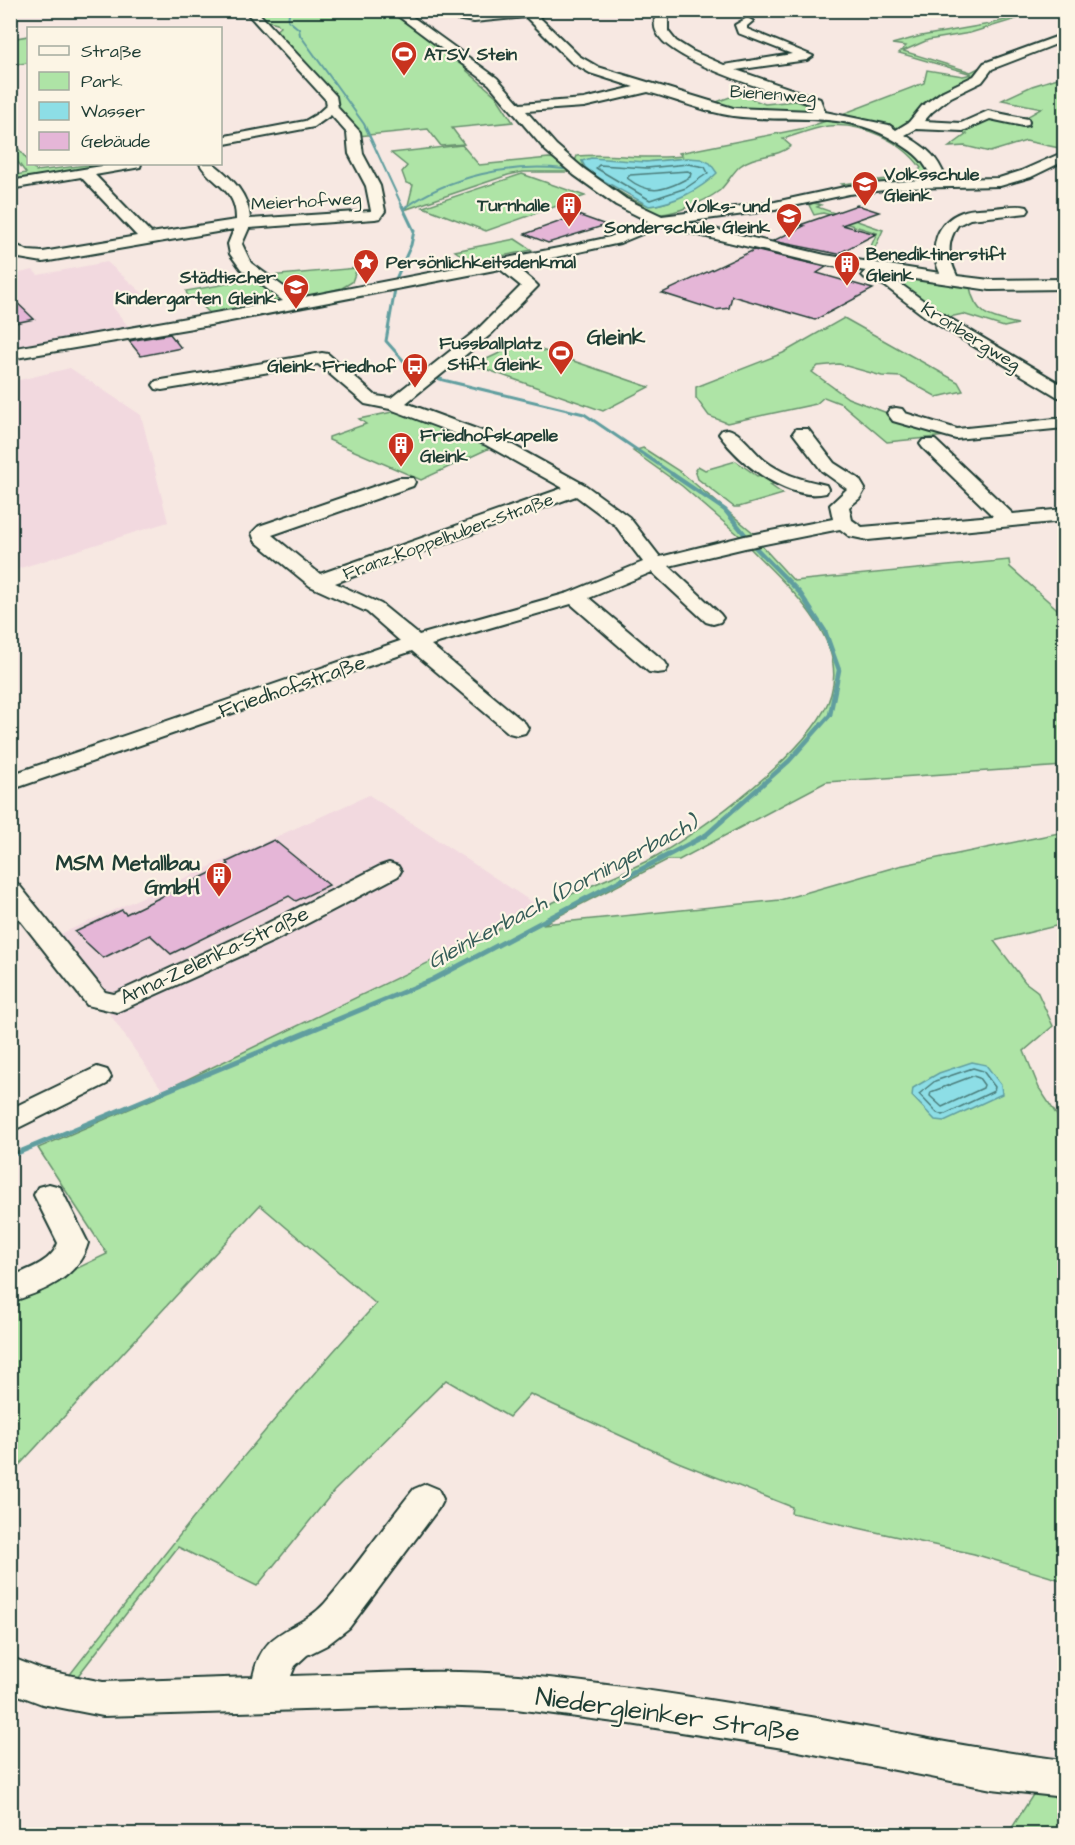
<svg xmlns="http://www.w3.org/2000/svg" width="1075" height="1845" viewBox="0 0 1075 1845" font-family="'Architects Daughter',sans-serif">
<rect width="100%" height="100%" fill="#f7e8e2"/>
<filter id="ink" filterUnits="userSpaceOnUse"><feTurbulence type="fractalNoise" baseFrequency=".0167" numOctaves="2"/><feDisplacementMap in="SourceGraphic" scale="12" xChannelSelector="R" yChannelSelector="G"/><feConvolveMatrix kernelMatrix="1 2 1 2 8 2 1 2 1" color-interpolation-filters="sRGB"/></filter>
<g filter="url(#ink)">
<g fill="#f2d9df">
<path d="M107 262 148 298 112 306 131 330 11 350V275L33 270 38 275Z"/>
<path d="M70 368 141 415 168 522 11 571V382Z"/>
<path d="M369 795 541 908 163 1091 56 936Z"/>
</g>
<g fill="#aee4a6" stroke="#66906d" stroke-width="1.5">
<path d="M254 11H388L472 68 466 70 496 96 513 122 452 128 464 144 441 146 428 129 358 136 337 109V101L274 32 280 27 277 23 265 20Z"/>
<path d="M1038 11H1042L970 33 928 40 903 51 971 72 984 65 981 73 900 131 849 117 845 113 924 83 927 70 963 76 972 74 899 53 906 46 892 44 921 36 990 24Z"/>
<path d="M28 36V63L11 65V39Z"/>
<path d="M1064 76V149L1026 141 990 152 965 146 949 147 967 134 960 132C983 113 995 121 1020 119 1027 118 1035 112 1042 108L1002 100 1032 86Z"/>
<path d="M738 94 765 104 805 100 810 101 813 112 757 113 711 104Z"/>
<path d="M806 116 864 123 919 152 930 173H925L927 177 934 179 846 186 842 184 906 177 914 175 921 168C902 141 861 122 828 126 813 128 797 135 783 139L791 146C777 158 755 154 740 166 732 173 727 184 719 191 707 200 669 218 654 213 632 206 611 190 593 178L597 177C612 186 630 201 648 205 655 207 664 203 671 201L688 158 646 162 582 161 584 165 578 166 575 161 577 156C612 153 647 160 682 156L679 153 805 128 832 119Z"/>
<path d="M10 138 36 171 95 164H129L11 184V176L26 173 11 153Z"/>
<path d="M462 145 479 165 549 158 556 159 570 172H522L508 175 407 209 413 185 406 183 402 172 407 166 391 153Z"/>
<path d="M522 174 585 196 486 231 423 207Z"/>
<path d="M814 203 821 205 817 207 883 230 872 254 865 259 877 233 838 221 842 218 823 213 814 215 809 205Z"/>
<path d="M515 239 532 250 471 262 455 251Z"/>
<path d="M357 268 352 282 342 288 312 295 295 294 268 276Z"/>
<path d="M857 269 970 287C975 316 992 318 1018 324L1004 327 963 314 945 318 885 278Z"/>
<path d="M255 279 281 298 279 303 213 316 195 299 188 297 186 291Z"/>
<path d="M844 318 958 382 963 391 937 397 901 377 882 376 839 364 818 366 812 372 848 398 947 436 887 442 842 404 824 397 816 404 727 423 709 416 696 398V387L783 353Z"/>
<path d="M521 343 649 387 603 411 474 365Z"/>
<path d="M397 411 492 447 421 480 329 440V437L366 424 359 419Z"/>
<path d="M643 448 682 473 756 535 741 537 682 486 633 451Z"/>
<path d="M736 461 757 476 766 474 778 482 770 485 783 494 739 507H734L698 479 695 470 698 466 705 470Z"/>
<path d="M759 543 794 581 1009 560 1010 567 1064 615V766L826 782 679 860H667L543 924 780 900 899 866 1064 832V924L994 941 1025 982 1037 991 1053 1026 1024 1051 1039 1088 1064 1126V1581L974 1554 791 1513 792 1507 678 1462 530 1394 509 1417 446 1380 334 1491 257 1586 178 1547 73 1682 68 1677C167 1550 267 1423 376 1304L260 1205 11 1474V1300L107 1254 38 1148 162 1095 163 1091C287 1031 411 971 535 911 573 892 613 878 651 859 699 833 817 747 831 694 848 635 783 583 747 545Z"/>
<path d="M1036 1790 1064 1791V1834H1008Z"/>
</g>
<g fill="#8ddee6" stroke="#619e9f" stroke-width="1.5">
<path d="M591 158 646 162 688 158 701 159 710 163 717 173C700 190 674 203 649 206L597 177 585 167 582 161Z"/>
<path d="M972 1062 986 1065 1001 1085 1002 1094 944 1121 935 1120 912 1096 913 1088 939 1073Z"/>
</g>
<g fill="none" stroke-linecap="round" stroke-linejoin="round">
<g stroke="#4b7d7b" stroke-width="1.5">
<path d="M688 164 705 167 708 173 686 188 650 200 596 168 599 165 647 168Z"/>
<path d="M688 171 691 173 690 177C665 190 651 197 627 178L630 175Z"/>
<path d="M973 1068 983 1071 995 1087 994 1091 943 1115 937 1113 919 1094 935 1081Z"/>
<path d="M973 1076 979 1078 984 1085 983 1088 942 1107 930 1096 931 1092Z"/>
</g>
<g stroke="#619e9f" stroke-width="2">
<path d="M286 10 289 14 288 20 299 29 300 35 364 124 403 208"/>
<path d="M405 208C449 176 511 163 564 169"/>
</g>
<g stroke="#619e9f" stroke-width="3">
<path d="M405 208 407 206"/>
<path d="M395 281 411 245 414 231 402 206"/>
<path d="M395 289 386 341 410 368 443 380 584 414 674 475"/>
</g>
<path stroke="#619e9f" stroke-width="4.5" d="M672 474 725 510 755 547 800 593 825 631 839 670 830 715 789 761 721 821"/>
<path stroke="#619e9f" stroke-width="5" d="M10 1156 432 980 706 835 723 820"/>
</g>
<g fill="#e5b6d7" stroke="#1f3d34" stroke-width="1.5">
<path d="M857 205 879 212 842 225 876 234 841 252 851 255 848 256 773 241 804 226 800 225Z"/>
<path d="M578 215 606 225 548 243 525 234Z"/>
<path d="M754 250 826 267 817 273 873 289 815 320 732 296 729 308 715 310 662 293Z"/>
<path d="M10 296 34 319 10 324Z"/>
<path d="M170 334 181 348 141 356 129 341Z"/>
<path d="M274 840 329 885 296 901 289 896 171 954 150 935 103 958 75 932 122 910 126 914 229 864 227 862Z"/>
</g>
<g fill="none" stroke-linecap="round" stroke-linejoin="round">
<g stroke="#1f3d34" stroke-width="4">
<g id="minor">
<path d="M244 10H256L336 96 338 108 360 132 363 154 380 186 385 211 380 218 375 219 249 228 242 244 251 263 299 298 569 246 610 237 648 221 616 205 574 175 546 151 489 84 390 10H403L497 78 520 104 584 99 634 87 590 73 571 62 526 17 474 22 418 13 413 10H442L474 16 551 10 550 14 538 16 579 56 598 67 733 108 812 111 810 104C778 93 671 63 657 33 653 26 655 18 656 10H668V31L676 41 692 51 724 65 792 54 738 33 735 25 747 18 753 21 747 26V29L813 56 807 60 736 70 820 99 825 112 889 125 896 130 909 122 922 106 943 91 974 76 984 63 1064 34V41L992 69 982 82 951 97 932 112 924 121 961 123 988 111 1028 119 1029 122 1028 125 1023 126 990 119 963 131 916 129 905 135C926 148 937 155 946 179L999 178 1021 171 1064 152V161L1031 177 1000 186 903 188 849 194 775 210 684 222 825 255 940 273C929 250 935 222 962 212 972 208 984 209 994 208 1005 207 1017 204 1027 207L1029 210 1027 213 970 219 958 225C946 243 948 257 957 276L990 280 1064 279V289L990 290 880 274 895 280 939 312 1064 386V398L1058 397 927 318 885 286 865 278 862 275 866 271 825 265 661 226 620 243 515 266 535 283 538 286 535 289 490 335 406 403 498 437 585 485 629 517 660 557 745 536 833 519 830 505 847 489 822 471 796 437 793 433 796 429H808L834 463 859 479 865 489 860 498 849 507 852 520 862 527 993 516 923 448 920 444 923 440H935L1013 514 1064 509V521L868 540 849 536 840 529 745 548 669 566 720 614 723 618 720 622 713 624 706 622 652 572 589 598 665 662 668 667 665 672 657 673 649 672 571 604 431 645 525 723 528 728 525 733 517 735 509 733 412 651 10 790V775L400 641 367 612 310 586 255 541 252 533 259 526 399 478H413L415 482 413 486 272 535 320 574 563 488 486 445 390 409 365 404 318 364 162 390 156 389 153 385 156 381 162 380 322 353 328 354 376 396 391 398 478 329 521 286 500 269 210 325 10 359V349L283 301 241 269 230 254 228 244 234 229 43 262 19 258 10 253V242L28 251 43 252 137 236 81 177 10 189V181L114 164H141L140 167 135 168 95 175 151 233 236 220C237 188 212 185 200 164H214C232 178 249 195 250 219L371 211 366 186 349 154 347 133 331 115 314 127 220 145V137L305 121 317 114 327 105 326 100ZM648 92C675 99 704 112 733 116 792 124 844 108 899 143 915 153 925 161 932 179L849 186 775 202 662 216 626 199 584 169 556 145 526 111 584 107ZM576 496 615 525 643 562 568 593 419 635 381 604 335 583Z"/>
<path d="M896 408 902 409 905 413 957 429 1064 418V428L956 439 893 421 887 413 890 409Z"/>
<path d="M728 429C741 432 753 451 764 460 785 476 801 479 826 485L828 489 826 493C788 502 739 463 719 434L722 430Z"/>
<path d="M389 863 398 866 401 871 398 876 274 941 117 1012 87 1005 10 907V882L19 885 105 992 114 994 256 929 380 866Z"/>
<path d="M97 1067 107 1070 111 1077 107 1084 10 1132V1109Z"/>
<path d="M49 1184 60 1187 88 1243C78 1278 43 1292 10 1302V1277C27 1270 52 1262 58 1243L34 1195 38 1187Z"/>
<path d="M426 1484 438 1489 443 1499 438 1509 349 1628 327 1645 307 1655 295 1666 291 1676C366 1674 442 1668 518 1675 606 1683 695 1697 782 1712 877 1728 969 1749 1064 1760V1797L992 1789 783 1748 630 1724 516 1709 434 1706 103 1716 42 1704 10 1692V1657L43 1670 103 1682 253 1677C263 1626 298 1633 325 1603 356 1567 384 1526 414 1489Z"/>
</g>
</g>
<use href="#minor" fill="#fcf5e5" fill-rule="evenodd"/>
</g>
</g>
<defs>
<g id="stadium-pin" transform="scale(1.35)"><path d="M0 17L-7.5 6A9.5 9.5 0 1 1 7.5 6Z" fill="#c8321e" stroke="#fcf5e5"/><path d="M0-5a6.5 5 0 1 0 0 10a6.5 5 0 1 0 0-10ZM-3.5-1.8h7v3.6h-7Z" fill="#fff"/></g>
<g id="school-pin" transform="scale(1.35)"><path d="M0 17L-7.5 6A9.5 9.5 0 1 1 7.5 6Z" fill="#c8321e" stroke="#fcf5e5"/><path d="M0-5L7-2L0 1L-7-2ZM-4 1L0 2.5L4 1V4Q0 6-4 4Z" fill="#fff"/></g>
<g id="building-pin" transform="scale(1.35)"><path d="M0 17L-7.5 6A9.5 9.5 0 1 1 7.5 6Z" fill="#c8321e" stroke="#fcf5e5"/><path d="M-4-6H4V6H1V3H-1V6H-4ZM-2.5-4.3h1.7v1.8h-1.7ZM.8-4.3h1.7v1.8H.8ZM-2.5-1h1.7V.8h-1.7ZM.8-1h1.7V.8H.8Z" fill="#fff"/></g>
<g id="sight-pin" transform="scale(1.35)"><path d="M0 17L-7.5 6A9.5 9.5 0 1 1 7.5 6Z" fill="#c8321e" stroke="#fcf5e5"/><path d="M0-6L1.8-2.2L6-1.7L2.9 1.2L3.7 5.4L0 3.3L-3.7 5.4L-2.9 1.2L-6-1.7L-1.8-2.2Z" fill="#fff"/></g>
<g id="bus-pin" transform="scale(1.35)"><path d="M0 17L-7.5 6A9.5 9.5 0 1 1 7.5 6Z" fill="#c8321e" stroke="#fcf5e5"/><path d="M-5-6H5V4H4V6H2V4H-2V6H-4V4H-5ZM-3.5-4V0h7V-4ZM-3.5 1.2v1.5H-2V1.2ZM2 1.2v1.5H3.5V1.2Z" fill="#fff"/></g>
</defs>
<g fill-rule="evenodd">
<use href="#stadium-pin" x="404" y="54"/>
<use href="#school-pin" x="865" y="184"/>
<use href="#building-pin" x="569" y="205"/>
<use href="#school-pin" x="789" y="216"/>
<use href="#sight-pin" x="366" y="262"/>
<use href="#building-pin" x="847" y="264"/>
<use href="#school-pin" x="296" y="287"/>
<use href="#stadium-pin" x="561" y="353"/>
<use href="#bus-pin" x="415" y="366"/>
<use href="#building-pin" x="401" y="445"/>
<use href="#building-pin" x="219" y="875"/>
</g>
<g text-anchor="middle" stroke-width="4.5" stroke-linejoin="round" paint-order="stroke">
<g font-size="18" font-weight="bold" fill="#1f3d34" stroke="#fcf5e5" text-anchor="start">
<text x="424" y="60">ATSV Stein</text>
<text x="884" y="180">Volksschule<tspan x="884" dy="21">Gleink</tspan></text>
<text x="550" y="211" text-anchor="end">Turnhalle</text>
<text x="770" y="212" text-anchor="end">Volks- und<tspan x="770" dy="21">Sonderschule Gleink</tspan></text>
<text x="866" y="260">Benediktinerstift<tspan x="866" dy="21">Gleink</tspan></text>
<text x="386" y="268">Persönlichkeitsdenkmal</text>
<text x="276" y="283" text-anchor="end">Städtischer<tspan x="276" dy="21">Kindergarten Gleink</tspan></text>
<text x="542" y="349" text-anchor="end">Fussballplatz<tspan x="542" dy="21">Stift Gleink</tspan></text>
<text x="396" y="372" text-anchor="end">Gleink Friedhof</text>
<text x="420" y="441">Friedhofskapelle<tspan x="420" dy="21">Gleink</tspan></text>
</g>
<g font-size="18" fill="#1f3d34" stroke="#fcf5e5">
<text transform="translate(773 94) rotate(4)" y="6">Bienenweg</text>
<text transform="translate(306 201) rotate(-3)" y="6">Meierhofweg</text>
<text transform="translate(971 336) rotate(32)" y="6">Kronbergweg</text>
<text transform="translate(448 536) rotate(-20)" y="6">Franz-Koppelhuber-Straße</text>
</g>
<g font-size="21" fill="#1f3d34" stroke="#fcf5e5">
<text transform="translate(292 686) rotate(-19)" y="7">Friedhofstraße</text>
<text transform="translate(214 955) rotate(-25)" y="7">Anna-Zelenka-Straße</text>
</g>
<g font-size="21" font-weight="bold" fill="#1f3d34" stroke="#fcf5e5" text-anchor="end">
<text x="200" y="870">MSM Metallbau<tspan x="200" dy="24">GmbH</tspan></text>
</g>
<g font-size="22" font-weight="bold" fill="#1f3d34" stroke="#fcf5e5">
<text x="616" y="344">Gleink</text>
</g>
<g font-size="22" font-style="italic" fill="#355d58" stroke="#fcf5e5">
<text transform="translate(562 891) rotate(-28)" y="8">Gleinkerbach (Dorningerbach)</text>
</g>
<g font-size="26" fill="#1f3d34" stroke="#fcf5e5">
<text transform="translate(668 1714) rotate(8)" y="9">Niedergleinker Straße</text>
</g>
</g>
<rect width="1075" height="1845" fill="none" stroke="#fcf5e5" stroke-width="36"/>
<rect x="18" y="18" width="1039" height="1809" fill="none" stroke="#1f3d34" stroke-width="2" filter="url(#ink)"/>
<rect x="27" y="27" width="195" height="138" fill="#fcf5e5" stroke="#a4ab9e" stroke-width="1.5"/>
<rect x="39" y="46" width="30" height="9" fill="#fcf5e5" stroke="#a4ab9e" stroke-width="1.5"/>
<text x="81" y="57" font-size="18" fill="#1f3d34">Straße</text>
<rect x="39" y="72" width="30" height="18" fill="#aee4a6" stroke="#a4ab9e" stroke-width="1.5"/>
<text x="81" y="87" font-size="18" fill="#1f3d34">Park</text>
<rect x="39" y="102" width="30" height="18" fill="#8ddee6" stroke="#a4ab9e" stroke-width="1.5"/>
<text x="81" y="117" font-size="18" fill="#1f3d34">Wasser</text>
<rect x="39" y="132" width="30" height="18" fill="#e5b6d7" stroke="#a4ab9e" stroke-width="1.5"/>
<text x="81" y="147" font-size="18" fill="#1f3d34">Gebäude</text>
</svg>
